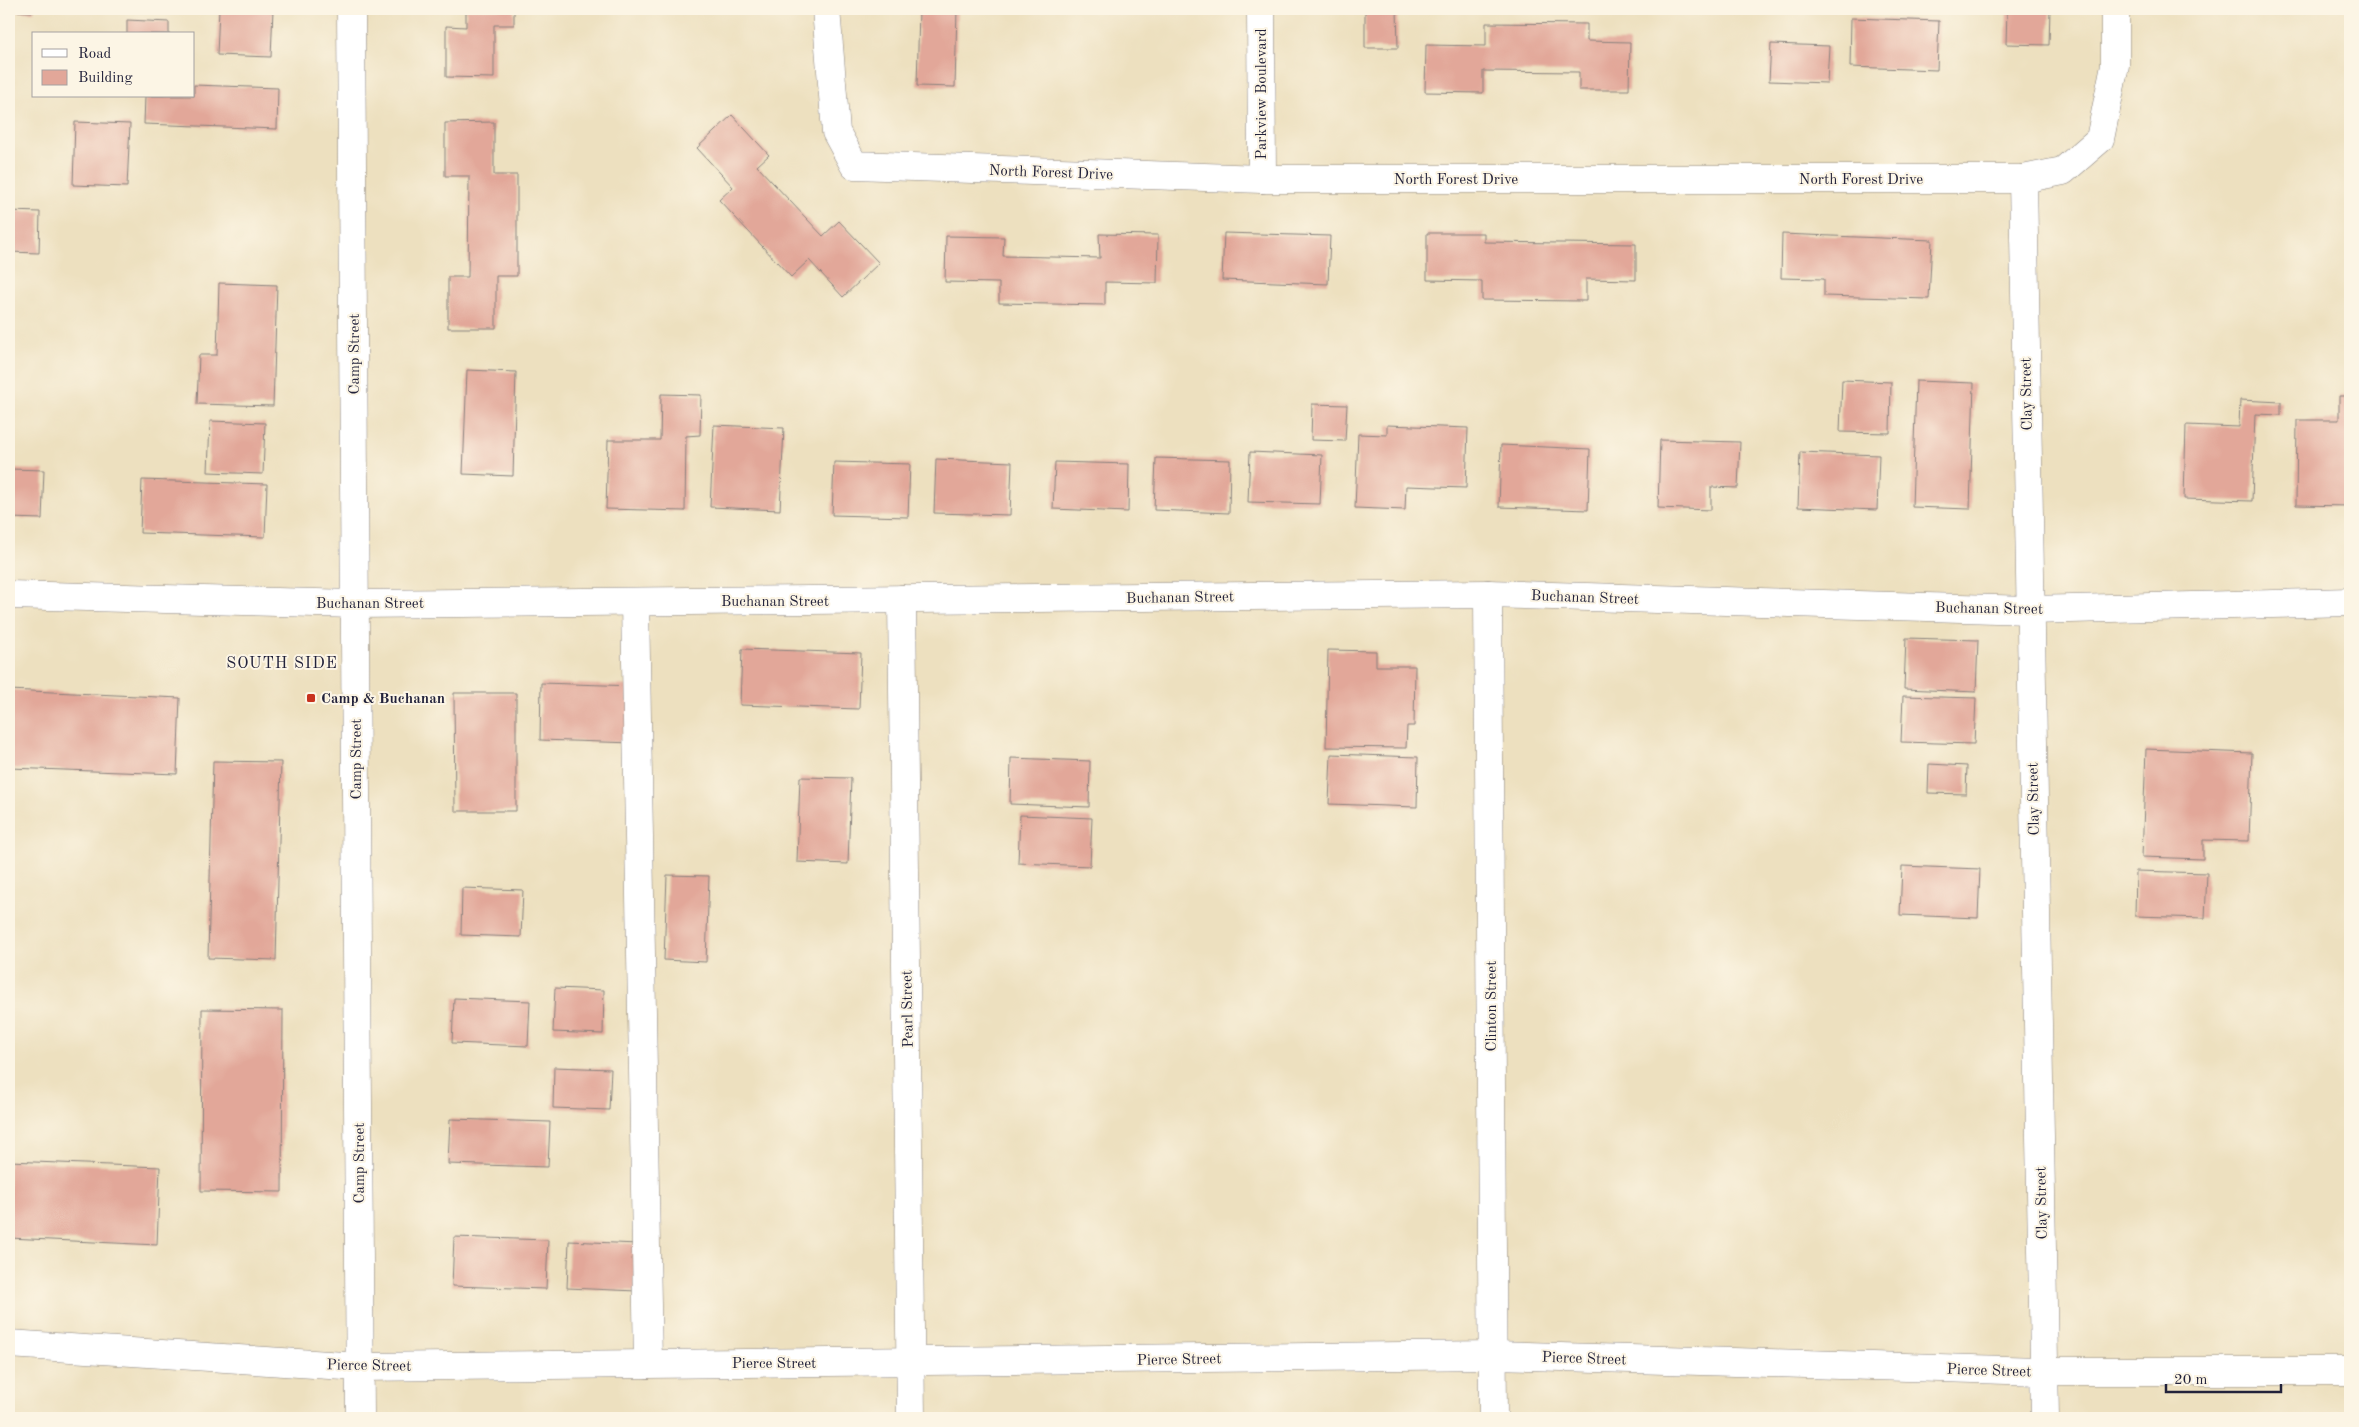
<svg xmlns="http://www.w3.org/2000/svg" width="2359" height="1427" viewBox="0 0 2359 1427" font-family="'Old Standard TT',serif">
<rect width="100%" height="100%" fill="#fcf5e5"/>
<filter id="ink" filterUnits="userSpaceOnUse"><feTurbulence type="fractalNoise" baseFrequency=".02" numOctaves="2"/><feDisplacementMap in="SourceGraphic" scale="10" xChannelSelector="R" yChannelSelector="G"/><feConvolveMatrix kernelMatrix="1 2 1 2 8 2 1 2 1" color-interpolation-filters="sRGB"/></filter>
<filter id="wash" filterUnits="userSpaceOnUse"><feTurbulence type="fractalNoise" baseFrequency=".0096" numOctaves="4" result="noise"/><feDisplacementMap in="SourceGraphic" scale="20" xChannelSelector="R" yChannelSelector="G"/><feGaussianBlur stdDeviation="1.12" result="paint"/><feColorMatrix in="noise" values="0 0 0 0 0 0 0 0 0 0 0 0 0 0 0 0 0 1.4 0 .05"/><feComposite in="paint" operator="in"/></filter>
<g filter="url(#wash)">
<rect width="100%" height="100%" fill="#ede0bf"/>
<g id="blocks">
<g fill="#e2a799">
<path d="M9 9H34V12L9 11Z"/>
<path d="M219 9H273L271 57 217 55Z"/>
<path d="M466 9H514V25H494V78L446 77V26L466 27Z"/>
<path d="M919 9H957L955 87 917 86Z"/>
<path d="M1365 9H1397L1398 48H1365Z"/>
<path d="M2007 9H2050L2049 45 2006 44Z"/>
<path d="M1851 18 1939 21 1937 70 1850 67Z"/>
<path d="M127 20 169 22V34H127Z"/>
<path d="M1486 23 1587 24V41L1630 42 1629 90H1579V72L1483 71V93L1425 92 1426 45 1486 46Z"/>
<path d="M1771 44 1829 46 1827 83 1769 81Z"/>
<path d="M194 85 278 88 277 129 144 124 145 96H194Z"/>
<path d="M732 115 769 155 757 166 823 236 839 221 879 263 843 297 809 260 791 277 719 200 733 187 697 148Z"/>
<path d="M75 122 130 124 127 187 73 185Z"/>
<path d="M494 122V175H517V276H496V328H448V277H468L469 176H445V123Z"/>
<path d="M9 211 40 212 39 253 9 252Z"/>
<path d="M1224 233 1330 236 1328 284 1222 280Z"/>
<path d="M1427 233H1484V242L1636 244V280L1586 279V301L1482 300V281L1427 280Z"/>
<path d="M1099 234 1158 235 1157 283 1105 282V305L999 303V283L945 282 946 236 1004 237 1003 256 1100 258Z"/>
<path d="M1782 234 1932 240 1929 299 1824 296V279L1781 278Z"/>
<path d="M219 283 277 285 273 406 197 404 199 355H217Z"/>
<path d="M467 370 516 372 513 476 463 474Z"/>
<path d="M1842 380 1891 382 1890 433 1840 432Z"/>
<path d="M1916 381 1974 383 1970 509 1912 507Z"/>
<path d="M661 394 701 395 700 435 686 436 685 511 606 509 608 440H660Z"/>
<path d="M2339 396H2350V506L2296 505 2297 420H2339Z"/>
<path d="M2240 400 2281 402V415L2255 414 2252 501 2184 499 2186 425 2239 427Z"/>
<path d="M1312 404 1347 405 1345 441 1311 440Z"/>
<path d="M210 421 265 423 263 474 208 472Z"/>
<path d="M714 425 784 428 780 510 710 507Z"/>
<path d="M1387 425 1468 428 1466 488 1406 486 1405 510 1355 508 1358 434 1387 435Z"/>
<path d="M1660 440 1740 442 1738 488 1711 487V510L1658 508Z"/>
<path d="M1501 445 1590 449 1588 510 1499 507Z"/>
<path d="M1250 452 1322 455 1320 504 1248 502Z"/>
<path d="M1800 452 1879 455 1877 510 1798 507Z"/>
<path d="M1156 458 1230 460 1229 513 1154 510Z"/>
<path d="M936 459 1012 462 1010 515 934 513Z"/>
<path d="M834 462 910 464 908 517 832 515Z"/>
<path d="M1055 462 1129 464 1128 512 1053 509Z"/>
<path d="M9 469 44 470 42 519 9 518Z"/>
<path d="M142 480 267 484 265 537 140 533Z"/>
<path d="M1906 638 1978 640 1976 692 1904 689Z"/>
<path d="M742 649 861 653 859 709 740 705Z"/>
<path d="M1328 650 1376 651V666H1415L1414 726H1407L1406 748 1326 747Z"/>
<path d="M541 683 635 686 634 743 540 740Z"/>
<path d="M9 690 180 698 177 774 9 768Z"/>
<path d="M454 693H516V811H455Z"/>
<path d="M1903 696 1976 698 1974 744 1901 742Z"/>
<path d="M2146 749 2252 753 2249 841 2203 840V859L2142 857Z"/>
<path d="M1331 754 1418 757 1417 807 1329 804Z"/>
<path d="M1011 758 1090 761 1089 807 1010 804Z"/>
<path d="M213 761 281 762 276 960 208 958Z"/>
<path d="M1929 764 1967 766 1966 794 1928 793Z"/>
<path d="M800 777 851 778 848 864 797 862Z"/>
<path d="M1020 815 1092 818 1090 866 1018 863Z"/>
<path d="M1902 866 1980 869 1978 918 1900 915Z"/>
<path d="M2136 871 2207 873 2205 918 2135 916Z"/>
<path d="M667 875 709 876 706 962 664 960Z"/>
<path d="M462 888 523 890 521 937 461 935Z"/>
<path d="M555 988 604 990 603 1034 553 1032Z"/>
<path d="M454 998 530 1001 528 1046 452 1043Z"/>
<path d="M202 1009 283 1010 282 1192 201 1191Z"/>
<path d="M554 1067 611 1069 609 1110 553 1108Z"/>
<path d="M450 1119 550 1122 548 1167 448 1164Z"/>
<path d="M9 1161 160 1167 157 1245 9 1238Z"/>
<path d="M454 1237 548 1240 546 1289 452 1286Z"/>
<path d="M569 1241 638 1244 637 1291 567 1288Z"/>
</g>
</g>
</g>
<g filter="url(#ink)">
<use href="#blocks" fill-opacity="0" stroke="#88817d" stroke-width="1"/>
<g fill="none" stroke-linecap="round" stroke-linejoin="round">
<g stroke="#88817d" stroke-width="29">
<g id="minor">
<path d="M351 9 360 1418"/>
<path d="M826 9 836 132 854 165 1262 179H2023L2063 171 2100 139 2115 65V9"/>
<path d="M1261 9 1262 179"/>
<path d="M2023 179 2045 1418"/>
<path d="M1488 594 1493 1418"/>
<path d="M9 595 355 604 1488 594 2030 610 2350 602"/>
<path d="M902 599 911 1418"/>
<path d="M635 602 648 1364"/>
<path d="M9 1344 360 1367 1494 1355 2044 1371H2350"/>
</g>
</g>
<use href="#minor" stroke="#fff" stroke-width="28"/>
</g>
</g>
<rect fill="#c8321e" stroke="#fcf5e5" stroke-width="2" x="306" y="693" width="10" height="10" rx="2.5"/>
<g text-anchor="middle" stroke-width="4" stroke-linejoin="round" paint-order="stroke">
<g font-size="15" fill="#22223b" stroke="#fcf5e5">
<text transform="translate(1261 94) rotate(-90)" y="5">Parkview Boulevard</text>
<text transform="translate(1051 172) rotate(2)" y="5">North Forest Drive</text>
<text x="1456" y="184">North Forest Drive</text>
<text x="1861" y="184">North Forest Drive</text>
<text transform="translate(354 354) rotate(-90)" y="5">Camp Street</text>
<text transform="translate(2026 394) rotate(-91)" y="5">Clay Street</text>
<text transform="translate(1180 597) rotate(-1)" y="5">Buchanan Street</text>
<text transform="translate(1585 597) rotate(2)" y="5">Buchanan Street</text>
<text x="775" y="606">Buchanan Street</text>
<text x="370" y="608">Buchanan Street</text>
<text transform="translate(1989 608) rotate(1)" y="5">Buchanan Street</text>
<text transform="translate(356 759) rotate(-90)" y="5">Camp Street</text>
<text transform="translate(2033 799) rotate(-91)" y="5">Clay Street</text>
<text transform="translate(1491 1006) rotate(-90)" y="5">Clinton Street</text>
<text transform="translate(907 1009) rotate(-91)" y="5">Pearl Street</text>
<text transform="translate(359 1163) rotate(-90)" y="5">Camp Street</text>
<text transform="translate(2041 1203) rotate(-91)" y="5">Clay Street</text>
<text transform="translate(1584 1358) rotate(2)" y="5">Pierce Street</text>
<text transform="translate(1179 1359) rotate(-1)" y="5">Pierce Street</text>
<text x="774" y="1368">Pierce Street</text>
<text transform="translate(369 1365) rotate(1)" y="5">Pierce Street</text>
<text transform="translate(1989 1370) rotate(2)" y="5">Pierce Street</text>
</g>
<g font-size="15" font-weight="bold" fill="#22223b" stroke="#fcf5e5" text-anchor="start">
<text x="321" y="703">Camp &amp; Buchanan</text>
</g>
<g font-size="16" letter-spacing="1" fill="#22223b" stroke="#fcf5e5">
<text x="282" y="668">SOUTH SIDE</text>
</g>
</g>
<rect width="2359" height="1427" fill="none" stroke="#fcf5e5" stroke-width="30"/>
<rect x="32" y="32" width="162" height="65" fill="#fcf5e5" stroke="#a5a1a1"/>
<rect x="42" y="49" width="25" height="8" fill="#ffffff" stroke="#a5a1a1"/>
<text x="78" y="58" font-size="15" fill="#22223b">Road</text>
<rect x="42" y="70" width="25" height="15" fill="#e2a799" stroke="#a5a1a1"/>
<text x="78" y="82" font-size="15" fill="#22223b">Building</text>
<path d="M2166 1384v8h115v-8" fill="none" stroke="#22223b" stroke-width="2.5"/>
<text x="2174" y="1384" font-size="15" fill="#22223b" stroke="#fcf5e5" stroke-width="4" paint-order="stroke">20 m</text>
</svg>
